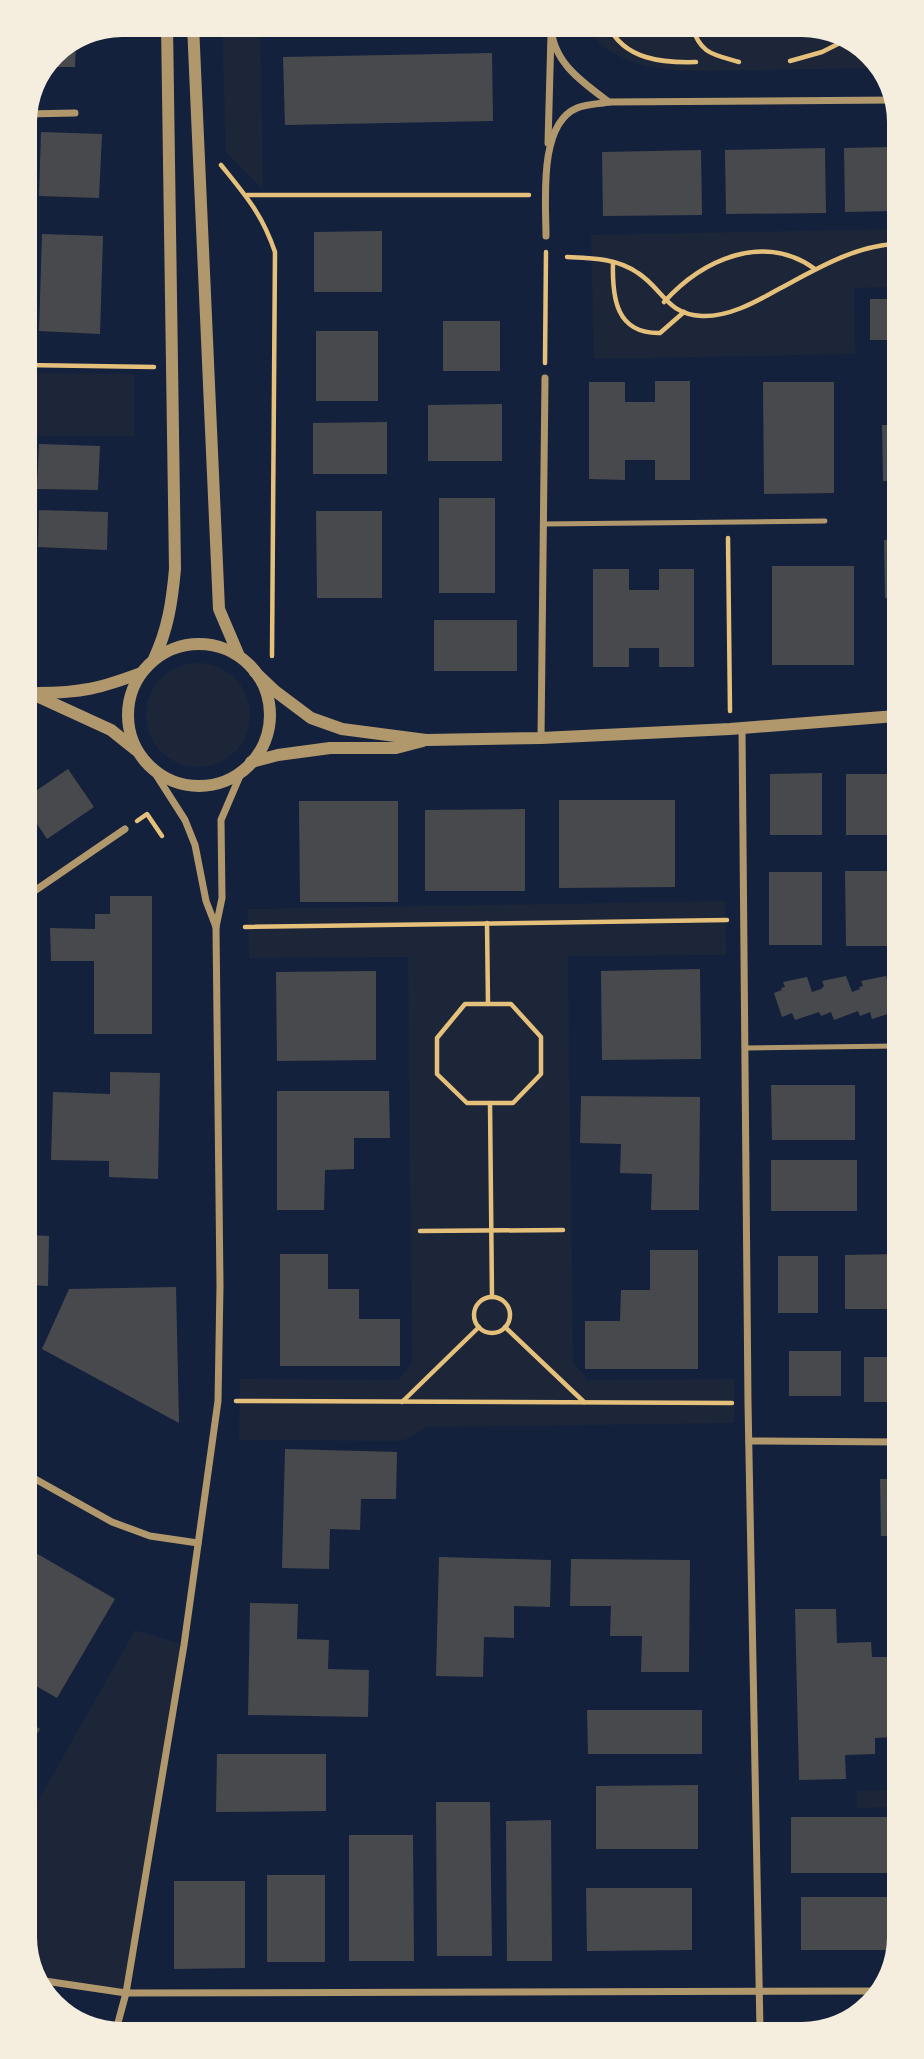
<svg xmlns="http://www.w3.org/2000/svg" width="924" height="2059" viewBox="0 0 924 2059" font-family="'Varela Round',sans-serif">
<rect width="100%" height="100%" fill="#14213d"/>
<g fill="#1d2539">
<path d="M222 25H260L263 190 226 152Z"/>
<path d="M585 25H809L861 44 878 68C839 69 799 69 759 70 712 70 659 77 615 54 601 47 593 37 585 25Z"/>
<path d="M895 229V287L854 288 855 354 594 359 591 235Z"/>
<path d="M25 373 134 374V436H26Z"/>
<circle cx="198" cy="715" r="52"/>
<path d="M725 901 726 955 568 956 573 1362 588 1380 734 1379V1423L427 1427 403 1441 239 1440 240 1379 398 1380 412 1363 408 957 249 958 248 909Z"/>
<path d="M135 1630 184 1645 126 1993 38 1980 30 1969 29 1817Z"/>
<path d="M899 1790V1807L857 1808V1791Z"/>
</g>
<g fill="#48494c">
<path d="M76 43 75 67H47L53 53Z"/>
<path d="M492 53 493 121 285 125 283 57Z"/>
<path d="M41 132 102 134 99 198 39 196Z"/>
<path d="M894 147 895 211 845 212 844 148Z"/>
<path d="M825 148 826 213 726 214 725 150Z"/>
<path d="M701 150 702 215 603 216 602 152Z"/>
<path d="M382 231V292H314V232Z"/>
<path d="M42 234 103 236 100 334 39 331Z"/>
<rect x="870" y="299" width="25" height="41"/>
<rect x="443" y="321" width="57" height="50"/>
<rect x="316" y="331" width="62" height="70"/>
<path d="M655 381H690V480H655V460H625V480L589 479V382H625V402H655Z"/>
<path d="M763 382H834V493L764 494Z"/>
<path d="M502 404V461H428V405Z"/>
<path d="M387 422V474H313V423Z"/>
<path d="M882 425H895V481H883Z"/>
<path d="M39 444 100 446 98 490 37 489Z"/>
<rect x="439" y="498" width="56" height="95"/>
<path d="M39 510 108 512 107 550 38 547Z"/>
<path d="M316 511H382V598H317Z"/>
<path d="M895 539 896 598H885L884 540Z"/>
<rect x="772" y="566" width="82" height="99"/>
<path d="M26 568H32L30 627H26Z"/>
<path d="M593 569H629V590H659V569H694V667H659V648H629V667H593Z"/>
<rect x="434" y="620" width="83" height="51"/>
<path d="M68 769 94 807 47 839 27 809V797Z"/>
<path d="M822 773V835H770V774Z"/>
<rect x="846" y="774" width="50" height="61"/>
<path d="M559 800H675V887L559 888Z"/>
<path d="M299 801H398V902H300Z"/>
<path d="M525 809V891H425V810Z"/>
<path d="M845 871H896L897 946H846Z"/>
<rect x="769" y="872" width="53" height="73"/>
<path d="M110 896H152V1034H94V961H51L50 928 95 929V914H110Z"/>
<path d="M700 969 701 1059 602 1060 601 971Z"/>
<path d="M376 971V1060L277 1061 276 972Z"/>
<path d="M846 976 852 992 860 989 859 987 863 986 861 981 886 976 891 992 897 989V1011L872 1019 870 1012 860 1016 858 1011 834 1020 831 1012 821 1016 819 1012 795 1020 792 1013 782 1017 774 993 782 990 781 988 785 987 783 982 807 977 812 992 821 989 824 986 822 981Z"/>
<path d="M110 1072 160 1073 158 1179 109 1177V1161L51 1160 53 1092 110 1094Z"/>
<path d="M771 1085H855V1140H772Z"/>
<path d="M277 1091H389L390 1138H354V1169L325 1170 324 1210H277Z"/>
<rect x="887" y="1094" width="10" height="91"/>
<path d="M581 1096 700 1097 699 1210H651L652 1174 620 1173 621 1144 580 1143Z"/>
<rect x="771" y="1160" width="86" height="51"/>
<path d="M28 1235 49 1236 48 1286 28 1285Z"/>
<path d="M650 1250H698V1369H585V1321H620L621 1290H650Z"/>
<path d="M280 1254H328V1289H359V1319H400V1366H280Z"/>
<path d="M898 1254V1309H845V1255Z"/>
<rect x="778" y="1256" width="40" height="57"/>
<path d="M176 1287 179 1423 42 1349 69 1289Z"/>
<rect x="789" y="1351" width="52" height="45"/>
<rect x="864" y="1357" width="34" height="45"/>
<path d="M285 1449 397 1452 396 1499H361L360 1530 330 1529 329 1569 282 1568Z"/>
<path d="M880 1479H898V1536H881Z"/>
<path d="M29 1549 115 1599 57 1698 29 1682Z"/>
<path d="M439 1557 551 1560 550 1607 514 1606V1638L484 1637 483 1677 436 1676Z"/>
<path d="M571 1559 690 1560 689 1672H641L642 1636H610L611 1606H570Z"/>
<path d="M250 1603 298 1604 297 1639 329 1640 328 1669 369 1670 368 1717 248 1715Z"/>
<path d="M795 1609H836L837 1643 871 1642 872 1657H891L893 1737 875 1738V1754L845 1755 846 1779 799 1780Z"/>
<path d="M587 1710H702V1754H588Z"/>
<path d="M29 1722 40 1729 29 1747Z"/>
<path d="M217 1754H326V1811L216 1812Z"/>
<path d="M698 1785V1849H596V1786Z"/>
<path d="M436 1802H490L492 1956H437Z"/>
<rect x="791" y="1817" width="101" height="56"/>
<path d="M551 1820 552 1961H507L506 1821Z"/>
<path d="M349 1835H413L414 1961H349Z"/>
<rect x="267" y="1875" width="58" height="87"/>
<path d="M174 1881H245V1968L174 1969Z"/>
<path d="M586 1888H692V1950L587 1951Z"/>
<path d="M801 1897H897L896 1950H801Z"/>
</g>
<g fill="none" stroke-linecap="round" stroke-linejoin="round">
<g stroke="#e5c07b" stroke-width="4.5">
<path d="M608 25C624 60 663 63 696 62"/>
<path d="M691 25C701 54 711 54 739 62"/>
<path d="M790 61 822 52 848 39"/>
<path d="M221 165C246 196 262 214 275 252L272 656"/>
<path d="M247 195H529"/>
<path d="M567 257C591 258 617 258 638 273 663 289 666 314 702 316 728 317 754 303 777 290 813 271 853 246 895 244"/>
<path d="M613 262C612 298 616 334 660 333L684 312"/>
<path d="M664 302C703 259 764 232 815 269"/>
<path d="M545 363 546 252"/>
<path d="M25 365 154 367"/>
<path d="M728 538 730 711"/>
<path d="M137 821 147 814 162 836"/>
<path d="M487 923 488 1004"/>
<path d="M245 927 727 920"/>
<path d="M465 1004H511L541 1037V1074L513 1103H467L437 1074V1038Z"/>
<path d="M490 1103 492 1297"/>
<path d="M420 1231 563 1230"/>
<circle cx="492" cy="1315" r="18"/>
<path d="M505 1327 584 1402"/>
<path d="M236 1401 732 1403"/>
<path d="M402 1402 479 1327"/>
</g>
<g stroke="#b1986c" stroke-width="5">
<path d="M543 524 825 521"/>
<path d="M745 1048 897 1046"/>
</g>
<g stroke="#b1986c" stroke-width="7">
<path d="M551 25C552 62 582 82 609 102"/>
<path d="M26 114 75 113"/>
<path d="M548 143 551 34"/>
<path d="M546 236C546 202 538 124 577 108 586 104 599 104 609 102L894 100"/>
<path d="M742 729 748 1403 760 2030"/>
<path d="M541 738 545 378"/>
<path d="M153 770 185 820 195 845 206 901 216 927"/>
<path d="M27 896 125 829"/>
<path d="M749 1441 898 1442"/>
<path d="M28 1475 112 1522 150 1536 198 1543"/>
<path d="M38 1980 126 1993 883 1991"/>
<path d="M115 2034 126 1993 184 1645 218 1401 220 1286 216 927 222 898 221 820 242 771"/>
</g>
<g stroke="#b1986c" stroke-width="12">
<path d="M193 25 219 609 239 656"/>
<circle cx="199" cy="715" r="71"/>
<path d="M154 659C168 629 172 602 175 569L167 25"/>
<path d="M255 672 275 691 311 718 342 729 426 740 541 738 730 729 896 716"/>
<path d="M26 691 111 730 136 750"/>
<path d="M38 693C81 693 101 688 141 673"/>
<path d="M251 762 278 755 330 748H396L423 741"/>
</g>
</g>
<path d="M0 0H924V2059H0ZM122 37H802A85 85 0 0 1 887 122V1937A85 85 0 0 1 802 2022H122A85 85 0 0 1 37 1937V122A85 85 0 0 1 122 37Z" fill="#f5edde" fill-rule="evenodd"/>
</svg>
